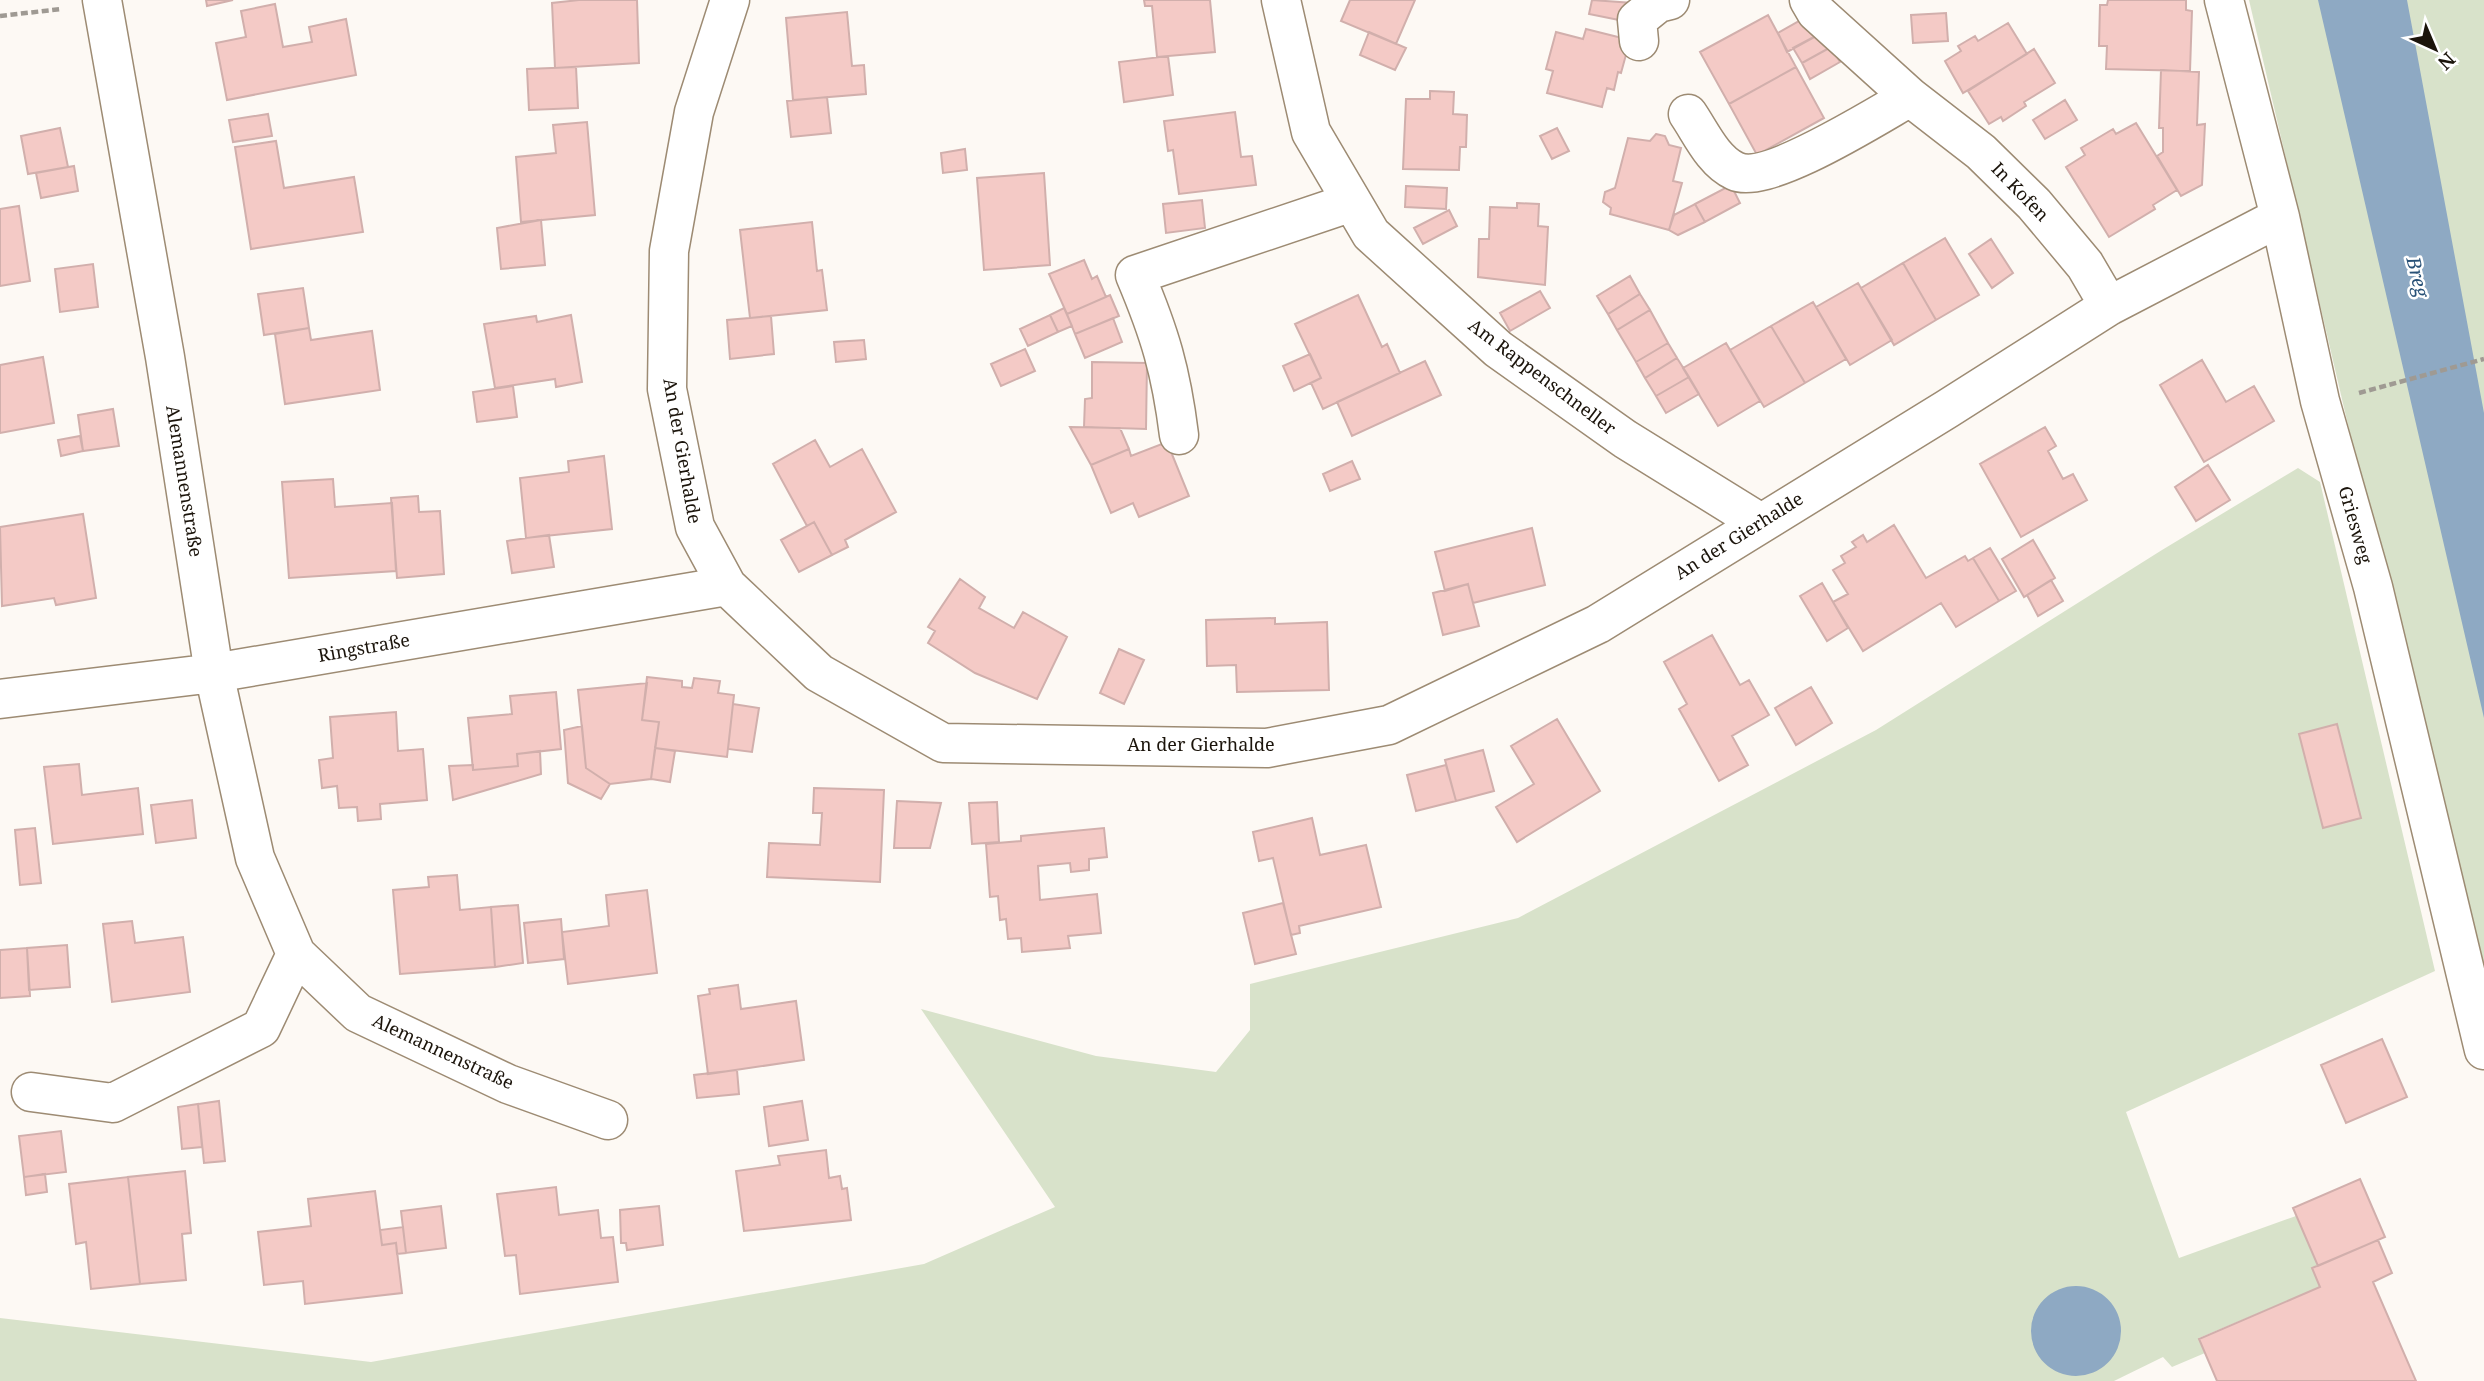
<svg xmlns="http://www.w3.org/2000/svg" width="2484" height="1381" font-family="'Noto Serif',serif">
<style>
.green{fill:#d8e2ca}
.water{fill:#8ea9c3}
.building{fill:#f4cac6;stroke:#d1afac;stroke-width:2}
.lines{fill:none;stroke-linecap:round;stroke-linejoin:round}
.minor-casing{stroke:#9d8b73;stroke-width:41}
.path{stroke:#9f9a93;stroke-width:4.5;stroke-dasharray:7 3.5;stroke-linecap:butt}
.minor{stroke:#fff;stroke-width:38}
.labels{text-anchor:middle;stroke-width:5;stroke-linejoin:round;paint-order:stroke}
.street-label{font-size:18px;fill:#1b140b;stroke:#fff}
.water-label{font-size:19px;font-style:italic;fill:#285177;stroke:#fff}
</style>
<rect width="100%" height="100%" fill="#fdf9f4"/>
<path class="green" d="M2249 0H2484V973L2352 442Z
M2298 468 2320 482 2435 971 2126 1112 2179 1258 2296 1216 2318 1266 2320 1287 2199 1338 2205 1353 2172 1367 2163 1357 2114 1381H0V1318L371 1362 924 1264 1055 1207 921 1009 1096 1056 1216 1072 1250 1030V984L1518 918 1876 730 2162 550Z"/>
<path class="water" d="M2318 0H2407L2484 413V718Z
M2031 1331a45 45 0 1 1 90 0a45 45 0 1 1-90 0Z"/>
<path class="building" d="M206 0H233L207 6Z
M579 0H637L639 63 555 68 552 3Z
M1144 0H1210L1215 52 1157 57 1152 6H1145Z
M1350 0H1415L1396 44 1341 21Z
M1592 0 1633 3 1629 22 1589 14Z
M2108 0H2186V10L2192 11 2190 71 2106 69 2107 46H2099L2100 5H2107Z
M275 4 283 47 312 42 309 27 346 19 356 75 227 100 216 43 246 37 241 11Z
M847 12 852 66 864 65 866 94 793 100 786 18Z
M1946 13 1948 41 1913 43 1911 15Z
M1768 15 1796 67 1729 104 1700 52Z
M1808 16 1818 35 1787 52 1778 33Z
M2008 23 2027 54 1963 93 1945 61 1961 51 1958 46 1975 36 1978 41Z
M1586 29 1630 40 1621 73 1618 72 1614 90 1607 88 1602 107 1547 93 1553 71 1546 69 1556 32 1583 39Z
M1369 32 1406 48 1395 70 1360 55Z
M1823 32 1831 47 1802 63 1793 48Z
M1831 47 1840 62 1810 79 1802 63Z
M2034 49 2055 83 2024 102 2026 106 2003 121 2001 117 1989 124 1968 91Z
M1168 56 1173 95 1124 102 1119 62Z
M576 67 578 108 529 110 527 69Z
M1796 67 1824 118 1757 155 1729 104Z
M2161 70 2199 72 2197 125 2205 124 2202 185 2181 196 2157 156 2163 152V128H2159Z
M1430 91 1454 92 1453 114 1467 115 1466 147H1460L1459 170 1403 169 1406 99H1430Z
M827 97 831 133 791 137 787 101Z
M2065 100 2077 120 2045 139 2033 120Z
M1235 112 1241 157 1252 156 1256 185 1179 194 1173 150 1168 151 1164 121Z
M268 114 272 136 233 142 229 120Z
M587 122 595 215 521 222 516 157 556 153 553 125Z
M2136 123 2177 190 2153 205 2155 209 2109 237 2066 167 2085 155 2081 148 2113 129 2116 134Z
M60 128 68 167 28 174 21 136Z
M1557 128 1569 151 1552 159 1540 136Z
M1656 134 1665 136 1669 145 1681 148 1673 181 1682 183 1669 230 1610 214 1611 208 1603 202 1605 192 1615 188 1628 138 1650 141Z
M276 141 284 188 354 177 363 232 251 249 235 147Z
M965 149 967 170 943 173 941 153Z
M74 166 78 191 41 198 36 173Z
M1044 173 1050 265 984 270 977 178Z
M1731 185 1740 203 1705 222 1695 204Z
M1406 186 1447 188 1446 209 1405 207Z
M1202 200 1205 228 1166 233 1163 204Z
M1517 203 1539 204 1538 226 1548 227 1545 285 1478 277 1479 239H1489L1490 207 1517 208Z
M1695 204 1705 222 1678 235 1669 230 1674 215Z
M19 206 30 281 0 286V209Z
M1449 210 1457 226 1423 244 1414 228Z
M541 220 545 265 501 269 497 228Z
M812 222 817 271 822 270 827 310 750 318 740 230Z
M1945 238 1979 295 1936 320 1903 263Z
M1991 239 2013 273 1992 288 1969 254Z
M1084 260 1092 279 1097 276 1106 297 1067 314 1049 274Z
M1903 263 1936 320 1894 345 1861 288Z
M93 264 98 307 60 312 55 269Z
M1630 276 1640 294 1608 314 1597 296Z
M1858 283 1892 340 1850 365 1816 307Z
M303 288 309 328 264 335 258 294Z
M1540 291 1550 308 1510 331 1500 313Z
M1640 294 1650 310 1617 330 1608 314Z
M1110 295 1119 316 1075 334 1067 314Z
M1358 295 1382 347 1387 344 1400 373 1323 409 1311 383 1321 378 1295 324Z
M1813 302 1846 359 1805 383 1771 326Z
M1064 308 1072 326 1058 332 1050 315Z
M1650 310 1668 343 1636 362 1617 330Z
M571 315 582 382 556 387 555 379 495 388 484 324 536 316 537 322Z
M1050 315 1058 332 1028 346 1020 329Z
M771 316 774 354 730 359 727 320Z
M1113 318 1122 342 1085 358 1075 334Z
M1771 326 1805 383 1764 407 1730 350Z
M309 328 311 340 372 331 380 390 285 404 275 334Z
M864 340 866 359 836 362 834 342Z
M1668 343 1677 358 1645 378 1636 362Z
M1726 343 1760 401 1718 426 1683 368Z
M1025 349 1035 371 1001 386 991 364Z
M1310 354 1321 378 1294 391 1283 366Z
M43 357 54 423 0 433V365Z
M1677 358 1689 377 1656 396 1645 378Z
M2202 360 2226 402 2254 386 2274 421 2204 462 2160 385Z
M1425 361 1441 395 1352 436 1337 402Z
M1092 362 1147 363 1146 429 1084 427 1085 399 1092 398Z
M1689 377 1699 394 1666 413 1656 396Z
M513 386 517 417 477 422 473 392Z
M113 409 119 446 83 451 78 415Z
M1070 427 1120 428 1129 449 1091 465Z
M2045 427 2056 446 2048 451 2063 479 2073 474 2087 500 2021 537 1980 464Z
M80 436 83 451 61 456 58 440Z
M815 440 830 467 862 449 896 512 845 540 848 547 832 555 814 522 807 526 773 464Z
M1167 442 1189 496 1139 517 1133 503 1111 513 1091 465 1129 449 1131 456Z
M604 456 612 529 526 538 520 478 569 472 568 461Z
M1352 461 1360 479 1330 491 1323 474Z
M2208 465 2230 500 2196 521 2175 487Z
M333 479 335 507 392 503 396 571 289 578 282 482Z
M418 496 419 512 440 511 444 574 397 578 391 498Z
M83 514 96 598 56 605 54 598 2 606 0 527Z
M814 522 832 555 799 572 781 540Z
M1894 525 1926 578 1965 556 1968 561 1973 558 1999 601 1956 627 1941 603 1863 651 1833 602 1848 594 1833 570 1845 563 1841 556 1856 547 1852 542 1863 535 1867 542Z
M1532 528 1545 585 1473 603 1468 584 1445 591 1435 552Z
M549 535 554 567 512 573 507 541Z
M2033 540 2055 578 2024 597 2002 559Z
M1990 548 2016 591 1999 601 1973 558Z
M960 579 985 597 979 608 1014 628 1023 612 1067 637 1037 699 975 673 928 643 935 631 928 627Z
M2051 580 2063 601 2038 616 2027 595Z
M1822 583 1848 628 1827 641 1800 596Z
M1468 584 1479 626 1443 635 1433 593Z
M1275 618V624L1327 622 1329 690 1237 692 1236 665 1207 666 1206 620Z
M1712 635 1740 685 1749 680 1769 715 1732 736 1748 765 1719 781 1679 709 1687 704 1664 662Z
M1119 649 1144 660 1124 704 1100 693Z
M647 677 682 681V687L692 688 694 678 720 681 718 693 734 695 727 757 655 748 659 722 642 720Z
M647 683 642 720 659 722 651 779 610 784 586 768 578 690Z
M1811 687 1832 723 1796 745 1775 708Z
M556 692 561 749 517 754 518 766 473 770 468 718 512 714 510 696Z
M733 704 759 708 752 752 728 749Z
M396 712 398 751 423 749 427 800 380 804 381 819 358 821 357 807 339 808 337 786 322 788 319 760 333 758 330 717Z
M1557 719 1600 791 1517 842 1496 807 1534 784 1511 746Z
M2337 724 2361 818 2323 828 2299 734Z
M582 726 586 768 610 784 601 799 568 783 564 730Z
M655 748 675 751 670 782 651 779Z
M1483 750 1494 791 1456 801 1445 760Z
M540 751 541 774 453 800 449 766 473 765V770L518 766 517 754Z
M79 764 82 795 138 788 143 834 53 844 44 767Z
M1446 765 1456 801 1416 811 1407 775Z
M814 788 884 790 880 882 767 877 769 843 820 845 822 813H813Z
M192 800 196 838 156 843 151 805Z
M897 801 941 803 930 848H894Z
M997 802 999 842 972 844 969 803Z
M1312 818 1320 855 1366 845 1381 907 1299 926 1300 933 1291 935 1273 858 1259 861 1253 832Z
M35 828 41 883 20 885 15 830Z
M1104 828 1107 857 1089 859V870L1071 872 1070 863 1038 866 1040 900 1097 894 1101 933 1068 936 1070 948 1022 952 1021 938 1008 939 1006 919 1000 920 998 896 990 897 986 844 1021 841V836Z
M457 875 460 910 491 907 495 967 400 974 393 890 429 887 428 877Z
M647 890 657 973 568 984 562 932 609 926 606 895Z
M1283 903 1296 954 1255 964 1243 913Z
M518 905 523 963 495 967 491 907Z
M561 919 564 959 528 963 524 923Z
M132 921 135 943 183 937 190 992 112 1002 103 924Z
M67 945 70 987 29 990 27 948Z
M27 948 30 996 0 998V950Z
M738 985 741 1009 796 1001 804 1060 708 1074 698 996 710 994 709 989Z
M2382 1039 2407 1097 2346 1123 2321 1065Z
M737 1070 739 1094 697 1098 694 1075Z
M219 1101 225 1161 204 1163 198 1104Z
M802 1101 808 1140 769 1146 764 1107Z
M198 1104 202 1147 182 1149 178 1107Z
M61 1131 66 1172 24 1177 19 1136Z
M826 1150 829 1178 840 1176 842 1189 847 1188 851 1220 744 1231 736 1171 780 1165 778 1156Z
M185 1171 191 1233 182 1234 186 1280 140 1284 128 1177Z
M45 1174 47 1192 26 1195 24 1177Z
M128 1177 140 1284 91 1289 86 1242 76 1244 69 1184Z
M2360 1179 2385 1237 2318 1266 2293 1208Z
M556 1187 559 1215 598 1210 601 1238 613 1237 618 1282 520 1294 516 1255 505 1256 497 1194Z
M375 1191 382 1245 396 1243 402 1293 305 1304 303 1281 264 1285 258 1232 311 1226 308 1199Z
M441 1206 446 1248 406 1253 401 1211Z
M659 1206 663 1245 627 1250 626 1243H621L620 1210Z
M403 1227 406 1253 397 1254 396 1243 382 1245 380 1230Z
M2378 1240 2392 1273 2373 1282 2416 1381H2217L2199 1339 2320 1287 2312 1268Z"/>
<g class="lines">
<defs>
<path id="minor" d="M102 0 165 357 214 673 255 858 296 954 358 1013 508 1084 608 1120
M730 0 694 112 669 251 667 389 695 527 727 586 819 673 943 743 1267 748 1389 725 1598 624 1947 409 2109 306 2280 217
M1281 0 1311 132 1371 234 1498 349 1625 439 1759 522
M1809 0 1816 12 1910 97 1981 152 2034 204 2085 265 2109 306
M2224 0 2280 217 2320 401 2373 587 2484 1050
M1639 41 1637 20 1658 3 1670 0
M1688 114C1701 133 1713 161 1735 171 1767 186 1878 115 1910 97
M1179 435C1171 371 1160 334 1135 275L1352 202
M0 699 214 673 727 586
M31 1092 113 1103 261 1028 296 954"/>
</defs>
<use href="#minor" class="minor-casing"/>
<path class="path" d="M0 16 61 9
M2359 393 2484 359"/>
<use href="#minor" class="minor"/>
</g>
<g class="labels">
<g class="street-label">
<text transform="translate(2020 192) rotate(46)" y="6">In Kofen</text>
<text transform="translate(1542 377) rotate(37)" y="6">Am Rappenschneller</text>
<text transform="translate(682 451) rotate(80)" y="6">An der Gierhalde</text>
<text transform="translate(184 481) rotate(81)" y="6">Alemannenstraße</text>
<text transform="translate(2355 525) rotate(74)" y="6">Griesweg</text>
<text transform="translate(1739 536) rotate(-32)" y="6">An der Gierhalde</text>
<text transform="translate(364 648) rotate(-10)" y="6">Ringstraße</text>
<text x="1201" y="751">An der Gierhalde</text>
<text transform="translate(443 1052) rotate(25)" y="6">Alemannenstraße</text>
</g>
<g class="water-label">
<text transform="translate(2418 277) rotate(76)" y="7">Breg</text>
</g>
</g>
<g transform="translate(2435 49) rotate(136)" stroke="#ffffff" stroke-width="5" paint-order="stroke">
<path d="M0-5L12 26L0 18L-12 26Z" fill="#1b140b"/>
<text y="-10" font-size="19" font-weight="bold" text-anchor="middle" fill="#1b140b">N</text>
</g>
</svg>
